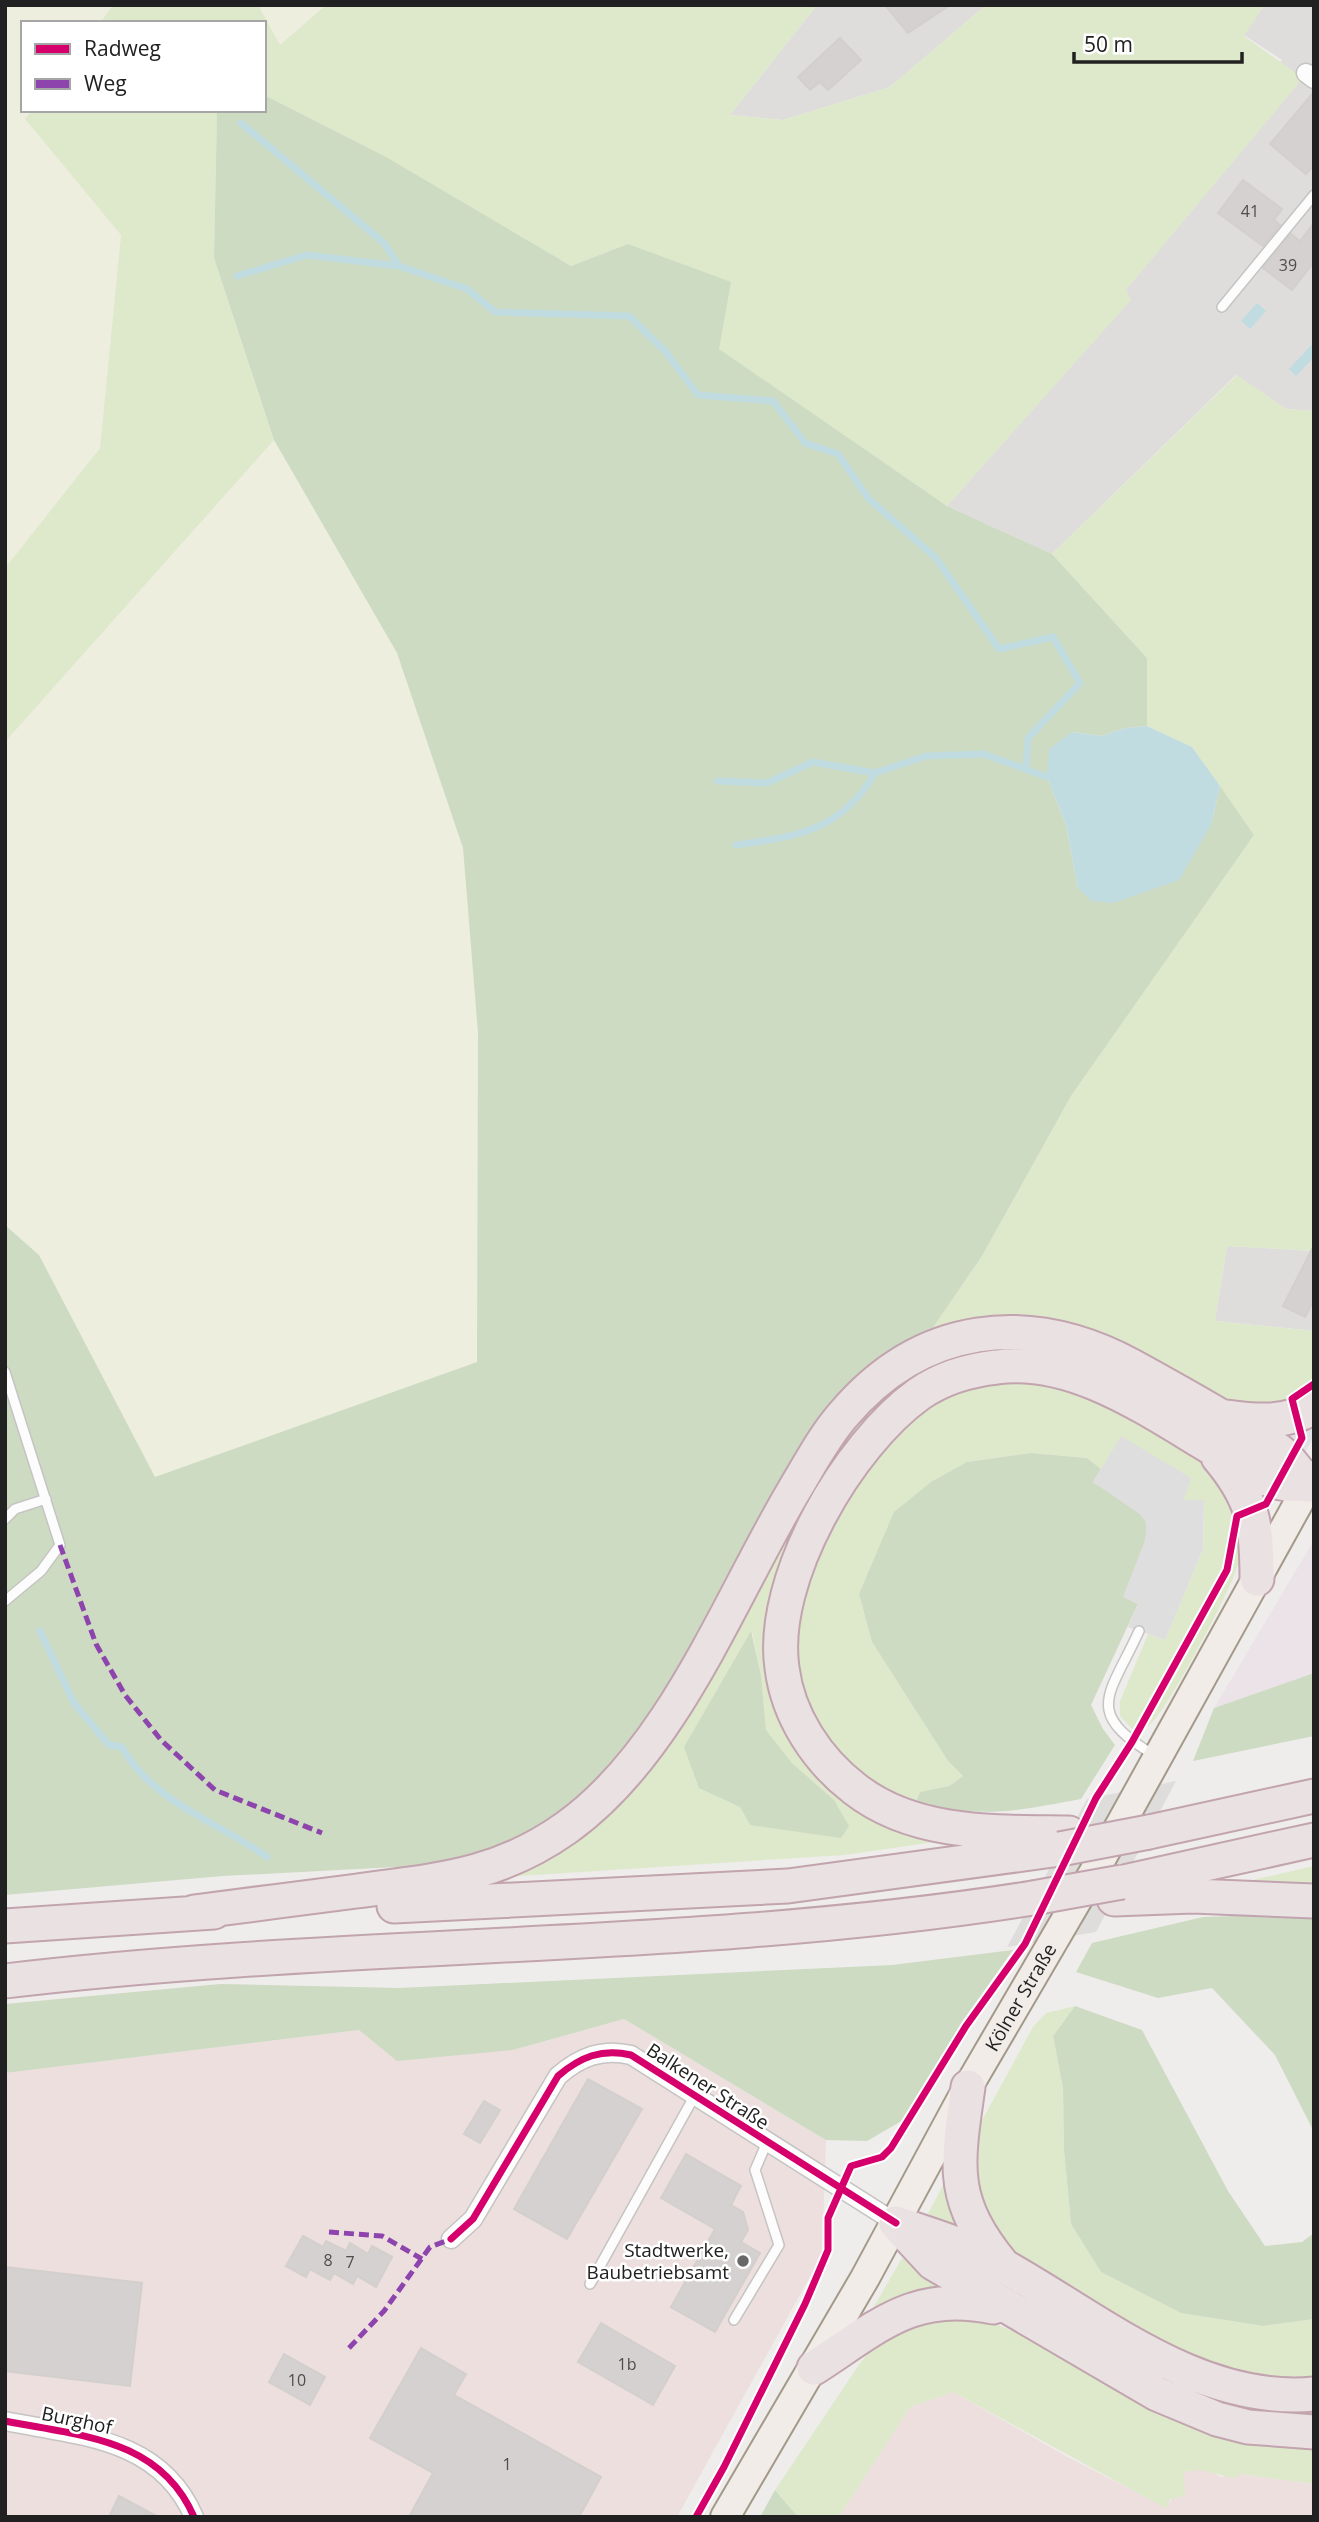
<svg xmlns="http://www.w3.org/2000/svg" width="1319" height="2522" font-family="'Open Sans',sans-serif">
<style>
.residential{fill:#dedddc}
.commercial{fill:#ecdfde}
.industrial{fill:#ece3e9}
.farmland{fill:#eeeedf}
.grass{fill:#dee9cc;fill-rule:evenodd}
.forest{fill:#cddbc2}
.parking{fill:#dfdede}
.plaza{fill:#e1e1e5}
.water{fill:#c1dce0}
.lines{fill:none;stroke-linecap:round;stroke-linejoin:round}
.stream{stroke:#c1dce0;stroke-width:7}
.building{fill:#d4d1d0;stroke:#d2cfcc;stroke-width:2}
.lane-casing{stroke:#c5c4c3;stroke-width:12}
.street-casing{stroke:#c5c4c3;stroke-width:21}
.primary-casing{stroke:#a49988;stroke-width:32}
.highway-casing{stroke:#c2a4af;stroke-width:37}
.lane{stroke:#fdfcfc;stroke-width:9}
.street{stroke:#fdfcfc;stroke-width:18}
.primary{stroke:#f1ece8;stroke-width:28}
.highway{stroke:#eae1e3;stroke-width:33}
.highway-bridge-casing{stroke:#c2a4af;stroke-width:37;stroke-linecap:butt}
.highway-bridge{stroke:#eae1e3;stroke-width:33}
.quiet{stroke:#8e44ad;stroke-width:5;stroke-dasharray:10 5;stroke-linecap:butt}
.cycleway-casing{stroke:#fff;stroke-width:11}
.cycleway{stroke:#d6006c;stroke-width:7}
.poi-dot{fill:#696868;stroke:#fff;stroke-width:2.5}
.labels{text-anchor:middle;stroke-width:5;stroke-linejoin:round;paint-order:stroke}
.number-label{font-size:16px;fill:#4e4d4d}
.street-label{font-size:19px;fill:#212121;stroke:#fff}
.poi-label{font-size:19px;fill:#212121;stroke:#fff;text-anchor:end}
</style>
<rect width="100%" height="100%" fill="#efedeb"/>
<path class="residential" d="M817 5H986L890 87 783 120 730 115Z
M1264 5H1314V411L1286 409 1236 375 1052 554 947 506 1130 300 1126 290 1282 60 1244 35Z
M1227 1246 1314 1251V1331L1215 1321Z
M1176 1781 1096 1932 1007 1947 1087 1799Z"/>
<path class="commercial" d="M624 2019 826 2140 822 2255 677 2517H5V2073L359 2030 513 2050Z
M953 2392 1066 2456 1167 2508 1184 2472 1202 2468 1221 2477 1239 2474 1314 2484V2517H839L910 2407Z"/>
<path class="industrial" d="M1314 1540V1673L1214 1708Z"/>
<path class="farmland" d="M5 5H113L100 23H23V110H32L26 119 121 235 100 448 5 568Z
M258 5H326L279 45Z
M274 440 397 653 463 848 478 1033 477 1362 155 1478 39 1255 5 1225V742Z"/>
<path class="grass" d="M113 5H258L280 45 326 5H817L730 115 783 120 890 87 986 5H1264L1244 36 1303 78 1126 290 1131 300 947 506 718 349 628 244 571 266 264 95V23H100Z
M32 110H217L214 258 274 440 5 742V568L100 448 121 235 25 119Z
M1237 375 1286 409 1314 411V1251L1227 1246 1215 1321 1314 1331V1379L1300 1391 1286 1396 1285 1407 1242 1405 1220 1399 995 1319 958 1323 930 1332 982 1256 1071 1096 1254 835 1192 747 1147 726V658L1052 554Z
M1006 1345 1150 1399 943 1369 793 1553 795 1735 955 1839 845 1855 503 1877 569 1841 859 1413 929 1362ZM752 1632 761 1675 766 1730 792 1763 834 1800 750 1825 740 1807Z
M1014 1379 1081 1392 1134 1416 1216 1470 1237 1506 1231 1516 1224 1565 1136 1727 1132 1729 1120 1716V1701L1148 1634 1165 1640 1203 1549 1204 1500H1184V1495L1121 1437 1101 1469 1087 1458 1031 1453 967 1462 877 1554 859 1594 872 1642 948 1761 963 1776 949 1786 920 1792 916 1802C895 1793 872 1785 855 1770 765 1689 792 1586 849 1496 871 1463 902 1418 937 1398 959 1385 990 1384 1014 1379Z
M1239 1529C1242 1545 1241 1556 1236 1571 1228 1594 1163 1720 1147 1727L1231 1568Z
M1314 1866V1891L1235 1884Z
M1075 2006 1053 2036 1063 2088 1064 2150 1071 2224 1101 2272 1181 2313 1263 2326 1314 2319V2379L1278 2380 1248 2376 1179 2354 999 2244 969 2165 974 2135 1033 2027 1046 2013Z
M946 2179 965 2234 928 2214Z
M902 2258 951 2287 869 2315Z
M910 2319H983L1015 2332 1177 2421 1243 2442 1314 2448V2484L1239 2474 1237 2478C1215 2476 1207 2467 1184 2472L1185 2496 1170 2499 1167 2509 953 2392 910 2407 839 2517H798L775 2490 860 2363 885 2333Z"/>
<path class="forest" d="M264 95 386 157 571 266 628 244 731 282 719 349 947 506 1052 554 1147 658V726L1125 728 1102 736 1072 732 1047 777 1066 825 1078 888 1211 825 1220 786 1254 835 1071 1096 982 1256 930 1332 868 1367 820 1417 763 1514 662 1696 631 1743 605 1774 569 1808 528 1834 453 1864 223 1876 5 1895V1225L39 1255 155 1477 477 1362 478 1033 463 848 397 653 274 440 214 258 217 110H264Z
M1031 1453 1087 1458 1101 1469 1093 1482C1105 1490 1142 1510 1146 1522 1151 1538 1130 1581 1124 1597L1138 1604 1091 1705 1103 1729 1115 1745 1081 1799C1016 1811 982 1819 916 1802L920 1792 949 1786 963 1776 948 1761 872 1642 859 1594 894 1512 931 1482 967 1462Z
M751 1631 761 1675 766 1730 792 1763 834 1800 849 1826 841 1838 750 1825 740 1807 699 1788 684 1747Z
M1314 1673V1736L1193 1761 1214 1708Z
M1299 1914 1314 1917V2132L1275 2055 1212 1988 1158 1998 1076 1972 1092 1943 1203 1917Z
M1013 1950 962 2022 905 2119 867 2141 826 2140 624 2019 513 2050 397 2061 359 2030 5 2073V2004L220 1984 399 1988 892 1965Z
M1075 2006 1142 2030 1228 2191 1265 2246 1302 2242 1314 2233V2319L1263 2326 1181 2313 1101 2272 1071 2224 1064 2150 1063 2088 1053 2036Z
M775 2490 798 2517H760Z"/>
<path class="parking" d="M1121 1436 1191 1478 1184 1500H1204L1203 1549 1165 1640 1128 1627 1138 1604 1123 1597 1145 1540 1147 1524 1141 1515 1093 1482Z"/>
<path class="plaza" d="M1314 1418V1437L1305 1452 1266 1432Z"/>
<path class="water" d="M1257 303 1266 311 1250 329 1241 321Z
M1314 342V357L1296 376 1289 369Z
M1147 726 1192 747 1220 786 1211 825 1179 880 1113 903 1092 901 1078 888 1066 825 1047 777 1049 749 1072 732 1102 736 1125 728Z"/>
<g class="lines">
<path class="stream" d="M241 123 384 243 399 266
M237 276 307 255 399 266 467 289 495 312 629 316 665 351 698 395 773 401 805 443 838 454 868 498 936 558 999 649 1053 637 1080 683 1028 738 1026 769
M717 781 767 783 813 762 875 773 926 756 984 754 1047 777
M736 845C798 836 841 831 875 773
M40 1631 74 1703 109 1745 122 1747C152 1802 218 1822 267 1857"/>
</g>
<path class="building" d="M885 5H950L908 33Z
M840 38 861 60 828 90 820 82 810 90 798 77Z
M1314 92V165L1306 174 1270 144Z
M1243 180 1282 209 1274 220 1280 225 1263 246 1218 213Z
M1314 223V262L1292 290 1263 268 1291 234 1300 241Z
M1314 1245V1300L1305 1317 1283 1306Z
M588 2079 642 2109 567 2239 514 2209Z
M484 2101 500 2110 480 2143 464 2134Z
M686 2154 741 2186 731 2205 743 2212 748 2230 741 2242 760 2253 715 2332 671 2307 715 2229 661 2198Z
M303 2236 323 2247 326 2241 346 2251 350 2243 368 2254 372 2246 392 2257 376 2287 357 2276 353 2284 334 2273 330 2280 310 2269 306 2277 286 2266Z
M5 2267 142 2283 130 2386 5 2371Z
M601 2323 675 2366 653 2405 578 2362Z
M421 2348 466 2374 454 2395 601 2477 579 2517H409L433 2473 370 2438Z
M284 2354 325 2377 310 2405 269 2382Z
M119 2496 158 2517H109Z"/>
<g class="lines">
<defs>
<path id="lane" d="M1222 307 1314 195
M5 1372 60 1545 41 1571 5 1601
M5 1519 15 1509 46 1499
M1139 1631C1110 1695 1082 1712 1154 1755
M590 2284 695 2095
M734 2320 779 2245 755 2170 767 2142"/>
<path id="street" d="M1306 73 1314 79
M451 2239 473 2219 558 2076C580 2057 602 2048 631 2055L896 2223
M5 2421C80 2436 160 2438 194 2517"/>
<g id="primary">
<path id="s1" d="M725 2517 865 2278 968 2087 1099 1863 1314 1475"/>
</g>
<path id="highway" d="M1227 1417C1256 1421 1287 1424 1314 1407
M1218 1457C1254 1500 1257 1525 1257 1579
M1149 1832 1314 1796
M1069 1833C997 1832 915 1836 855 1789 817 1760 788 1716 782 1668 769 1579 848 1445 919 1394 942 1378 969 1370 997 1367 1081 1356 1161 1420 1231 1459 1243 1466 1256 1475 1270 1480 1281 1485 1296 1484 1309 1485
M1128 1881 1314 1840
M1114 1899 1193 1896 1314 1901
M394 1906 788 1886 1060 1849
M194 1912C248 1905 303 1898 357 1891 437 1880 497 1877 566 1828 673 1752 730 1597 796 1487 811 1462 824 1437 843 1415 921 1323 1028 1310 1132 1366 1172 1388 1212 1410 1250 1434 1262 1441 1277 1447 1286 1457 1294 1465 1301 1476 1309 1485
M5 1926 214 1912
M5 1981C347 1940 693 1952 1033 1898
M968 2087C957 2165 949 2199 1002 2264
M896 2223 933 2263 1157 2394 1217 2419 1248 2427 1314 2432
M898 2224C935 2236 973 2248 1007 2268 1101 2321 1200 2405 1314 2394
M814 2368C878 2327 913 2290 993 2307"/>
</defs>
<use href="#lane" class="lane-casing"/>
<use href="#street" class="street-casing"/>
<use href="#primary" class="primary-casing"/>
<use href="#highway" class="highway-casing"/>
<use href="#lane" class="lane"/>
<use href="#street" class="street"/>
<use href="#primary" class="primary"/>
<use href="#highway" class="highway"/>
<defs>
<path id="highway-bridge" d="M1060 1849 1149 1832
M1033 1898 1122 1882"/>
</defs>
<use href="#highway-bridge" class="highway-bridge-casing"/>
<use href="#highway-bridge" class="highway-bridge"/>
<path class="quiet" d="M60 1545 96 1644 125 1695 161 1740 215 1790 322 1833
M329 2232 382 2236 422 2259
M349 2348 384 2311 430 2247 451 2239"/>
<defs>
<path id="cycleway" d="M451 2239 473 2219 558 2076C580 2057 602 2048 631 2055L896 2223
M5 2421C80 2436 160 2438 194 2517
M696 2517 724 2467 805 2304 828 2250V2218L851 2166 882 2157 891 2148 966 2026 1025 1944 1096 1798 1132 1742 1227 1570 1237 1516 1266 1504 1302 1438 1292 1399 1314 1384"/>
</defs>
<use href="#cycleway" class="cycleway-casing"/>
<use href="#cycleway" class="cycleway"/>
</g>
<circle class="poi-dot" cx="743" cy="2261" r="7"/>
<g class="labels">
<g class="number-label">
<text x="1250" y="217">41</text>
<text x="1288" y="271">39</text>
<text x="328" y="2266">8</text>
<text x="350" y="2268">7</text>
<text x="627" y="2370">1b</text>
<text x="297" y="2386">10</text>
<text x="507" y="2470">1</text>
</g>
<g class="street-label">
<text dy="7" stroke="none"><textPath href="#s1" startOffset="598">Kölner Straße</textPath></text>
<text transform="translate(708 2086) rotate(33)" y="7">Balkener Straße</text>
<text transform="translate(77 2420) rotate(12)" y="7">Burghof</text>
</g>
<g class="poi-label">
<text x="729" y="2257">Stadtwerke,<tspan x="729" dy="22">Baubetriebsamt</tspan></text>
</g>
</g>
<rect width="1319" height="2522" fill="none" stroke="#212121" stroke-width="14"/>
<rect x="21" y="21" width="245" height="91" fill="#ffffff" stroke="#a6a6a6" stroke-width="2"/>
<rect x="35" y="44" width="35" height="10" fill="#d6006c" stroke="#a6a6a6" stroke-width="2"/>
<text x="84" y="56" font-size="21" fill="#212121">Radweg</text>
<rect x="35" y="79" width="35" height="10" fill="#8e44ad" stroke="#a6a6a6" stroke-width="2"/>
<text x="84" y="91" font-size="21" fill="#212121">Weg</text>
<path d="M1074 52v10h168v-10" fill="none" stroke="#212121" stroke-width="3.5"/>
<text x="1084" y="52" font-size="21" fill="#212121" stroke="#ffffff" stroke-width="5" paint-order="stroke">50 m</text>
</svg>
